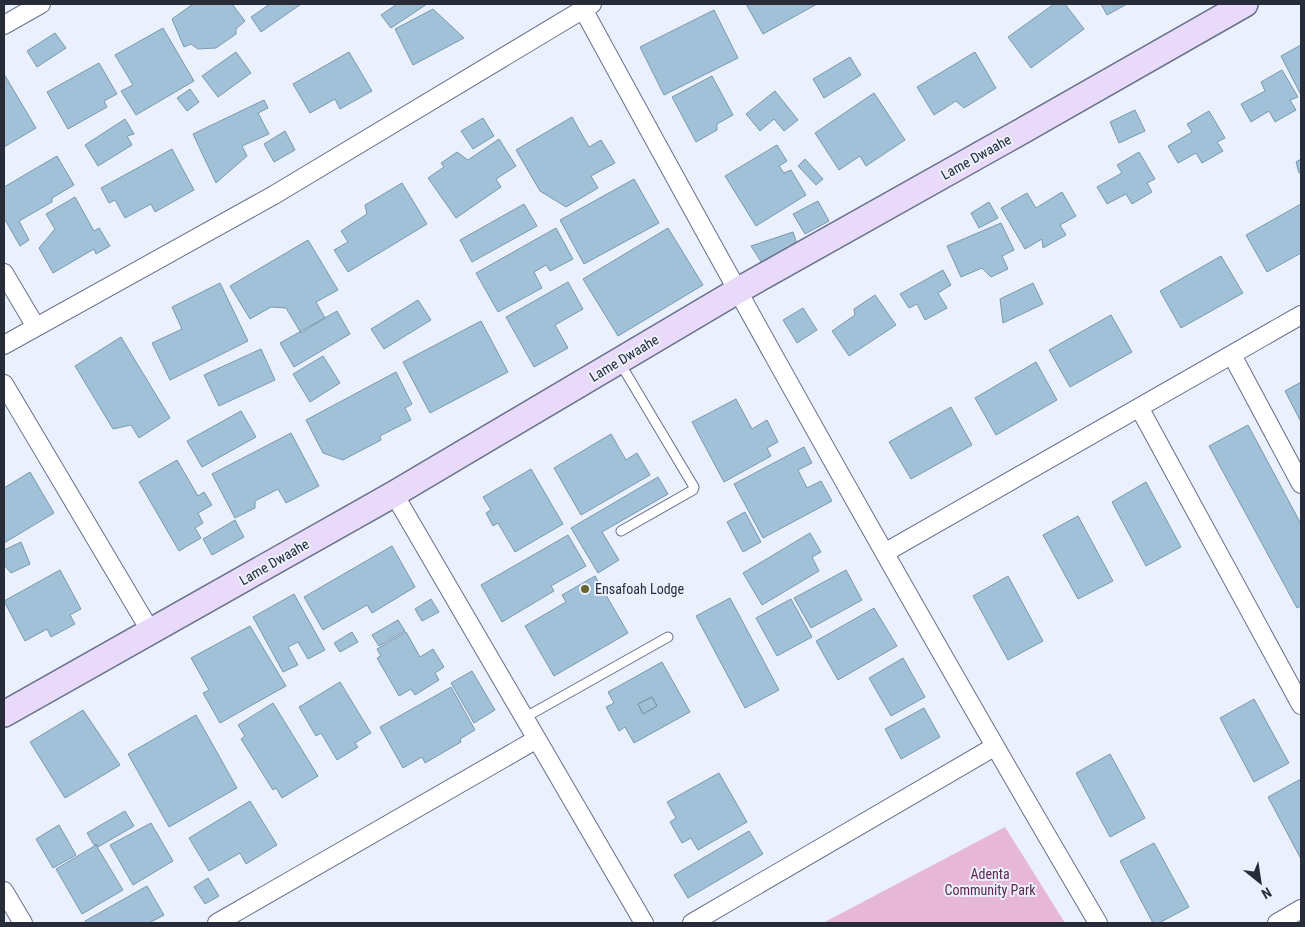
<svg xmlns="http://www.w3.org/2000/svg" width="1305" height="927" font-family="'Roboto Condensed',sans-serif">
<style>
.green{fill:#e6b7d7}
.building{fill:#a0c1d8;stroke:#7999af;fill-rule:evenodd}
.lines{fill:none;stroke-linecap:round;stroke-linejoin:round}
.lane-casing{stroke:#66708d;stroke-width:11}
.street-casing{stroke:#66708d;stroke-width:20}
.secondary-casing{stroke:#66708d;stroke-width:28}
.lane{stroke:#fff;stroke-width:9}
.street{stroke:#fff;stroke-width:18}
.secondary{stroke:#e9dafa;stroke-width:25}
.poi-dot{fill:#686531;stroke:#ebf0fd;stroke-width:2}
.labels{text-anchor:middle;stroke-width:4;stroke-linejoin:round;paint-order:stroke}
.street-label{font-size:14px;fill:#282c39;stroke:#ebf0fd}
.poi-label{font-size:14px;fill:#282c39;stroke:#ebf0fd;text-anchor:start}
.park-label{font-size:14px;fill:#612553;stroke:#ebf0fd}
</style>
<rect width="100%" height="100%" fill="#ebf0fd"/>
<path class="green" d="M1005 827 1065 923H823Z"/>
<path class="building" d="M193 4H232L245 21 236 29V34L216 48 198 49 191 44 184 47 172 19Z
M270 4H301L261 32 251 17Z
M397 4H427L391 28 381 15Z
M746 4H817L763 34Z
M1054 4H1065L1084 29 1031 68 1008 37Z
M1101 4H1127L1107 15Z
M433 9 464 38 413 65 395 29Z
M714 10 738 58 664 95 640 47Z
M163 28 194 81 136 115 121 91 133 85 115 55Z
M55 33 66 48 37 67 27 51Z
M1301 45V95L1281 56Z
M236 52 251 73 218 97 202 76Z
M349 52 372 91 340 109 335 99 310 113 293 84Z
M975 52 996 88 964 108 956 101 934 115 917 87Z
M850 57 861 75 824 98 813 79Z
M99 63 117 94 104 101 107 107 68 129 47 92Z
M1282 70 1298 97 1290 100 1296 110 1275 122 1269 111 1251 122 1241 104 1265 91 1261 82Z
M4 74 36 128 4 147Z
M712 76 733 115 717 124V130L696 142 672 97Z
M190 89 199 102 187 111 177 98Z
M775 91 798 120 784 131 774 119 760 131 746 114Z
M874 93 905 140 866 166 860 156 839 170 815 133Z
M264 100 268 108 258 113 269 134 242 146 247 156 216 183 193 134Z
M1135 110 1145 131 1119 143 1110 122Z
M1209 111 1225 138 1217 142 1223 151 1202 163 1196 153 1178 163 1168 146 1192 132 1187 124Z
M572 117 589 147 601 140 615 163 591 176 598 188 566 207 540 191 516 150Z
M483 118 494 136 473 149 461 131Z
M125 119 134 134 127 136 132 145 98 166 85 145Z
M285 131 295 150 274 162 264 144Z
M499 139 516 166 496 179 501 187 456 218 428 178 444 167 441 163 457 152 468 160Z
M777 145 787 161 779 166 784 173 791 170 806 195 756 226 725 176Z
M172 149 194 190 155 212 151 204 125 218 115 200 109 203 101 188Z
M1139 152 1155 179 1147 183 1152 192 1132 204 1126 194 1107 204 1097 187 1122 173 1117 165Z
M57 156 74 185 52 198V202L19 221 29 240 20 246 4 218V187Z
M805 159 823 179 816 185 798 166Z
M1301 159V172L1299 173 1296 162Z
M634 179 659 223 584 264 560 220Z
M402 183 427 224 348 272 334 250 348 242 341 231 367 214 365 205Z
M1062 192 1076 216 1060 225 1066 235 1043 248 1042 239 1025 249 1001 208 1027 193 1036 208Z
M75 197 94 231 99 228 110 246 96 254 94 249 53 273 39 248 55 229 46 214Z
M818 201 829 221 805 234 793 214Z
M989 202 998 218 979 228 971 213Z
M524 204 537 226 472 262 460 240Z
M1301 204V253L1267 272 1246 235Z
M1001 223 1014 250 1002 256 1008 269 991 277 982 268 961 277 947 246Z
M556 228 573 259 550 271 546 265 534 272 542 288 498 312 476 273Z
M668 228 703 285 618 336 583 279Z
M793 232 798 247 765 268 751 246Z
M308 240 338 290 316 302 325 318 301 333 286 308 271 307 250 319 230 286Z
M1221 256 1243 293 1181 328 1160 291Z
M943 270 951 285 938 293 947 308 925 320 917 304 909 308 900 294Z
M568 282 583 309 555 325 568 348 534 367 506 317Z
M220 283 248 341 170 380 152 343 182 329 172 307Z
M1033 283 1043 304 1003 323 1000 299Z
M875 295 896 325 849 356 832 331 855 315 854 309Z
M418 300 431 320 384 349 371 329Z
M803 308 817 330 797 343 783 320Z
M337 311 350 334 294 367 280 343Z
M1111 315 1132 352 1070 387 1049 350Z
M481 321 508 372 430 413 403 362Z
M121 337 170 418 139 438 131 425 113 429 75 366Z
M261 349 275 380 219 406 204 375Z
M323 356 340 383 310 402 293 374Z
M1036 362 1057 400 996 435 975 398Z
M396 372 412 404 405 408 411 420 380 436 381 440 343 460 323 453 306 420Z
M1301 382V422L1285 391Z
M736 399 752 429 767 420 778 442 767 448 771 456 724 482 692 422Z
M951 407 972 445 911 479 889 442Z
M241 411 256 437 202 467 187 441Z
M1248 425 1301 524V606L1297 608 1209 446Z
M291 433 319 486 286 503 278 489 255 501V508L235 518 212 474Z
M611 434 626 460 637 453 650 475 581 515 554 468Z
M804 447 812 463 798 470 807 488 821 481 832 501 763 538 734 484Z
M177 460 198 496 204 492 212 505 198 513 203 523 195 528 201 538 179 551 139 482Z
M531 469 563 524 515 552 498 523 493 526 486 513 491 510 483 497Z
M30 472 54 513 4 543V488Z
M658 477 668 494 602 532 619 560 598 573 571 528Z
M1146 482 1181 547 1146 566 1112 502Z
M745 512 761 542 743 552 727 522Z
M1078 516 1113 581 1078 599 1043 535Z
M235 520 244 537 212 555 203 539Z
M810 533 821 552 812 557 819 571 762 605 743 573Z
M568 535 586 566 551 586 554 591 502 622 481 585Z
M21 542 30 564 11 573 4 565V550Z
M392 546 415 587 372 613 367 605 323 630 304 597Z
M60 570 81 609 70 615 75 624 51 637 47 629 25 641 4 601Z
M846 570 862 600 811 628 794 598Z
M595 576 628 633 554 676 525 626 566 602 562 595Z
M1008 576 1043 641 1008 660 973 596Z
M294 594 325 650 308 659 298 642 288 647 298 665 283 672 253 617Z
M730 598 779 690 745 708 696 616Z
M431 599 439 612 422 621 415 609Z
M791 599 812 637 777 656 756 618Z
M874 608 897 646 838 680 816 641Z
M398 620 405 631 379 646 372 635Z
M250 626 286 686 220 723 203 693 209 690 191 658Z
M352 632 358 642 340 652 334 643Z
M406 632 420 657 433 649 444 667 435 673 439 680 415 695 411 689 399 696 377 658 381 656 377 649Z
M903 658 925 697 891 716 869 678Z
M662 662 690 712 634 743 625 727 619 731 606 707 614 703 608 692ZM652 697 657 706 643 714 638 704Z
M472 671 495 710 474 723 451 683Z
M340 682 371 733 355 743 358 747 337 760 321 733 316 736 299 707Z
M451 687 475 730 460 739 461 742 425 763 422 757 403 768 380 727Z
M652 697 657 706 643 714 638 704Z
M1254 699 1289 763 1254 782 1220 718Z
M273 703 318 776 282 798 276 788 273 790 241 739 245 736 238 725Z
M924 708 940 737 901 759 885 729Z
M83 710 120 765 65 798 30 742Z
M196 715 237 788 169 827 128 754Z
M1110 754 1145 818 1110 837 1076 773Z
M719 773 747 822 698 850 691 838 682 843 670 822 676 818 667 802Z
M1301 779V859L1268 797Z
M250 801 277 845 246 864 240 853 209 871 189 838Z
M125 811 134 826 98 847 97 844 94 845 87 833Z
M151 823 173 861 133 885 110 845Z
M59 825 76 855 53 868 36 839Z
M749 831 763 854 688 898 674 875Z
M1154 843 1189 907 1159 923H1153L1120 861Z
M96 845 123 890 82 914 56 869Z
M208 878 219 896 205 904 194 887Z
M147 886 164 915 149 923H86L85 921Z"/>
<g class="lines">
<defs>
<path id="lane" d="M620 363 694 487 693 490 621 531
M524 718 668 637"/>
<path id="street" d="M583 9C750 316 921 622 1098 923
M4 25 41 4
M4 273 36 327
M4 345 274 195 592 4
M1232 355 1301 484
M4 384 151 632
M1140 409 1301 705
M394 494 644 923
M886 552 1301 315
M4 891 23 923
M217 923 537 739
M692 923 994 747
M1277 923 1301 909"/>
<path id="secondary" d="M4 714 394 494 737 291 1015 135 1245 4"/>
</defs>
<use href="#lane" class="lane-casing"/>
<use href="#street" class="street-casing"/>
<use href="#secondary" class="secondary-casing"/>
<use href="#lane" class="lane"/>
<use href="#street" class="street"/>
<use href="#secondary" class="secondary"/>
</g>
<circle class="poi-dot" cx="585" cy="589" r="5"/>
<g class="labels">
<g class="street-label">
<text transform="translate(976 157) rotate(-29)" y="5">Lame Dwaahe</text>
<text transform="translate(624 358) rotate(-31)" y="5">Lame Dwaahe</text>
<text transform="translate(274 562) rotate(-30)" y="5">Lame Dwaahe</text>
</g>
<g class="poi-label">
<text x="595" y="594">Ensafoah Lodge</text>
</g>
<g class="park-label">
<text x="990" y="879">Adenta<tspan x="990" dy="16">Community Park</tspan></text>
</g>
</g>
<rect width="1305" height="927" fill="none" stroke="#282c39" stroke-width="10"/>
<g transform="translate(1260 882) rotate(150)" stroke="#ebf0fd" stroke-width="4" paint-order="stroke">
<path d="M0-4L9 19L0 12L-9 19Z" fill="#282c39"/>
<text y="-8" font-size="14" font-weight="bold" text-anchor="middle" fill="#282c39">N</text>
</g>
</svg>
